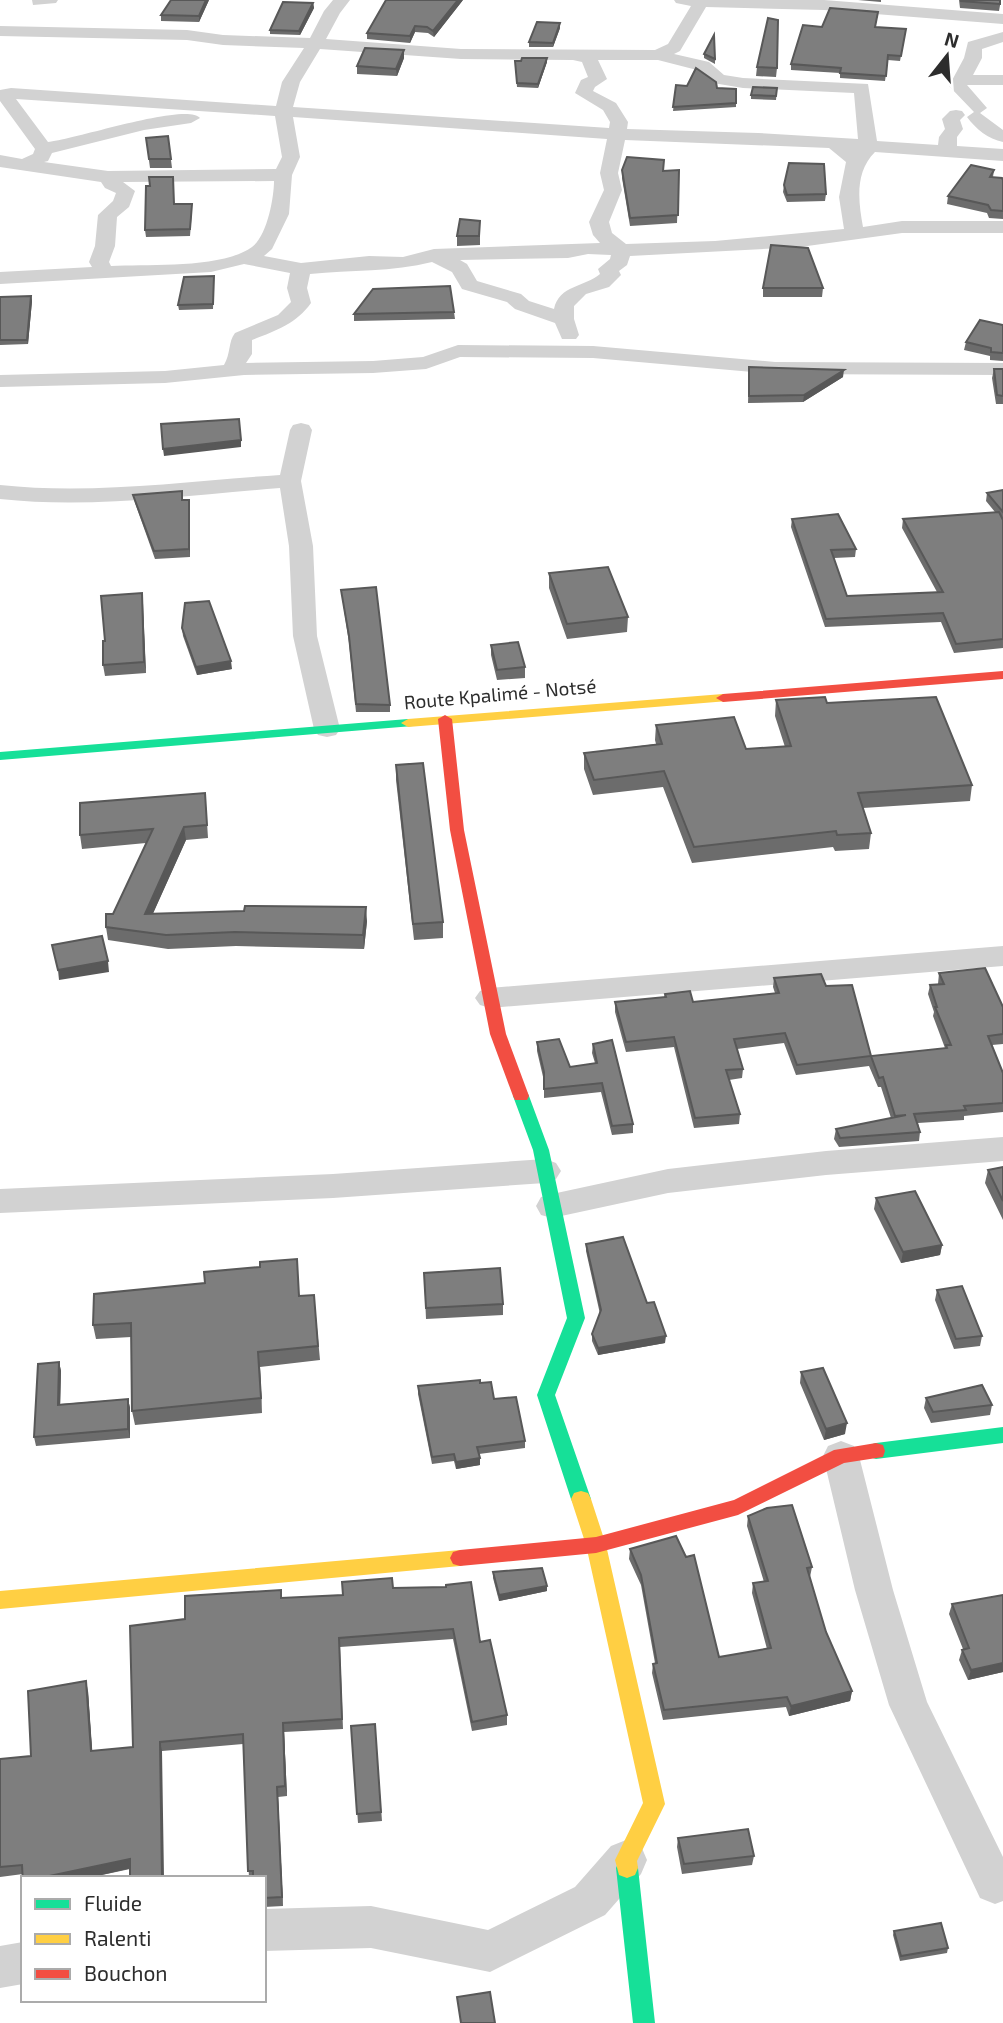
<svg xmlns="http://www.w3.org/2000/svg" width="1003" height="2023" font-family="'Exo 2',sans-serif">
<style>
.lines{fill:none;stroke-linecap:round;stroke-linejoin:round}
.street{fill:#d2d2d2;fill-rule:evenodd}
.fast{fill:#16e098;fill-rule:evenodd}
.slow{fill:#ffcf43;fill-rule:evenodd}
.jam{fill:#f24e42;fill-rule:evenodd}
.wall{fill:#6c6c6c}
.shaded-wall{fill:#585858}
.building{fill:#7e7e7e;stroke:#585858;stroke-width:2}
.labels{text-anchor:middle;stroke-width:7;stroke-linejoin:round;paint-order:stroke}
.street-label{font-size:19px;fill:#2d2d2d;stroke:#fff}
</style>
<rect width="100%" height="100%" fill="#fff"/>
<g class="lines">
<path class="street" d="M32 0H58L56 3 33 5Z
M333 0H350L340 13 326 39 461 49 655 50 668 44 691 6 676 3 674 0H824L1003 14V24L824 10 706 7 680 51 674 54 709 62 724 75 743 78 868 84 877 141 938 145 939 137 945 129 942 119 950 111 956 110 962 111 965 115 960 120 963 129 957 137V146L1003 149V161L875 152C855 172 858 200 863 227L902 221H1003V233H902L800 247 630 256 627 265 619 271 621 275 609 287 586 294 574 306V319L579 335 576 339H562L555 323 515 309 507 302 462 289 452 272 432 262C393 272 350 270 310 274L307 288 311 303C296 324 275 331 252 340V354L246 363 373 361 423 357 458 345 593 346 775 362 1003 363V375L775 374 593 358 460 357 426 369 373 373 244 375 165 383 0 387V375L165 371 224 365C231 353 228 342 235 333L278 315 291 302 287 288 290 273 244 264 211 272 0 284V272L92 267 89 262 95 246 98 215 113 201 116 193 105 188 101 182 0 167V155L22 159 33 154 35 149 0 101V90L11 88 276 106 282 82 304 48 223 45 187 40 0 36V26L187 30 223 35 310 38 324 11ZM320 49 461 59 573 60 582 62 588 77 581 80 575 93 603 110 610 122 609 128 293 107 300 82ZM598 60H658L697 70 713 83 743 88 854 93 858 139 758 133 627 129 628 122 616 103 593 91 595 87 607 79ZM16 99 275 116 282 157 276 169 108 171 44 162 48 161 52 153 144 130 191 123 200 118C186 102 74 140 48 142ZM293 117 607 139 600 173 604 190 589 222 593 235 600 243 434 249 403 257 369 256 301 263 264 256 272 249 289 214 292 175 300 157ZM625 140 829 148 846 162 839 197 844 229 715 241 626 244 612 233 609 222 622 190 618 173ZM274 181C274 198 267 236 252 247 221 269 149 264 111 266L109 262 115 246 117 217 129 207 135 191 123 182ZM588 254 611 255 610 259 598 269 600 274C585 287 559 285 554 309L529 301 521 294 477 281 467 264 460 260 568 258Z
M1003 32V42L982 49V58L973 75H1003V85H967L987 108 980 113 1003 130V142C988 139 976 129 967 117L974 112 949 86 964 58 968 42Z
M301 423 309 425 312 430 301 481 313 546 317 636 340 729 336 735 327 737 318 735 314 729 293 636 289 546 280 488C188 495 92 509 0 499V485C92 495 188 481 280 475L290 430 293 425Z
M1003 946V966L490 1008 480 1005 475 998 480 991 490 988Z
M1003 1137V1161L826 1175 668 1193 552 1218 541 1215 536 1206 541 1197 552 1194 668 1169 826 1151Z
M545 1159 556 1163 561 1171 556 1179 545 1183 333 1198 0 1213V1189L333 1174Z
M841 1441 854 1446 859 1456 893 1590 927 1702 1003 1857V1901L995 1904 980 1898 889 1705 855 1590 823 1456 828 1446Z
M626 1840 641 1846 647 1860 641 1874 605 1915 490 1972 371 1948 264 1951V1909L371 1906 488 1930 575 1887 611 1846Z
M23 1942V1984L0 1988V1946Z"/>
<path class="fast" d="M408 719 415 723 413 726 0 760V752Z
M521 1090 527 1092 529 1096 549 1150 585 1318 555 1395 591 1499 588 1505 581 1507 574 1505 571 1499 537 1395 567 1318 533 1150 513 1096 515 1092Z
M1003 1427V1443L876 1459 869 1457 867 1451 869 1445 876 1443Z
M627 1858 635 1861 638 1868 655 2023H633L616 1868 619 1861Z"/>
<path class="slow" d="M723 694 730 698 728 701 408 727 401 723 408 719Z
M581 1491 588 1493 591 1499 606 1545 665 1804 637 1861 638 1868 635 1875 627 1878 619 1875 615 1860 643 1803 586 1545 571 1499 574 1493Z
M460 1550 467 1552 470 1558 467 1564 460 1566 0 1609V1591Z"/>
<path class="jam" d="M1003 671V679L723 702 716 698 723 694Z
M445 715 452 719 464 830 506 1034 529 1096 527 1100H515L513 1096 490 1034 450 830 438 719Z
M876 1443 883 1445 885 1451 883 1457 844 1463 738 1515 596 1553 460 1566 453 1564 450 1558 453 1552 460 1550 596 1537 734 1500 834 1450Z"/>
</g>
<path class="wall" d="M209 0 199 22 161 21V15Z
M463 0 434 37 428 33 415 32 410 43 367 39V33Z
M858 0H881V2Z
M959 0H1001L999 11 960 8Z
M313 3 314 8 300 35 270 34V30Z
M822 27H876L906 29 900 61 888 60 885 81 840 78V73L791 70V64Z
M560 28 553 47H529V42Z
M704 54 715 59V64L704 58Z
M404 58 397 76 357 74V66Z
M547 58V62L538 88 517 87 515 61Z
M757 67 777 68 776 77 756 76Z
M676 85 736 89V107L673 111Z
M777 88 776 100 751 99V95Z
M168 136 172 168H150L146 138Z
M622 170H679L677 223 630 226 622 178Z
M994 170 993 177 1003 180V219L989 218 987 213 947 204 948 196Z
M173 177 174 204H192V211L190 236 146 237 145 230 150 186Z
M784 185 826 194 825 201 787 202 783 192Z
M480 221V245L457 246V236Z
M214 276 213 309 179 310 178 305Z
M763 288H823L822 297H763Z
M31 296 32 301 28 344 0 345V297Z
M454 312 455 319 354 321V314Z
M1003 325V361L990 360V356L964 350 966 342Z
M994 369H1003V404H996L992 378Z
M749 374 843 377 803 402 748 403Z
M1003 490V648L954 653 941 622 825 627 791 527 792 519 856 549 855 557 834 558 847 596 937 592 902 528 903 519 995 512 986 501 987 493Z
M133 495 183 500H189L190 557 155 559 135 503Z
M549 573 628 617 627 632 567 639 549 588Z
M341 590 390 705V712H356L349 643Z
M142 593 146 673 105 676 103 665 105 641Z
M182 628 232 669 197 675 183 636Z
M491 645 525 667V678L497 680 491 655Z
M776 700 827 703 972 785 970 801 863 808 871 833 869 849 835 851 833 847 692 863 663 787 593 795 584 769V753L656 744 655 740 656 725 746 749 785 747 775 716Z
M396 765 443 922V938L414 940 396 780Z
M206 806 208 838 186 840 153 913 367 921 364 949 236 946 168 949 108 940 106 927 113 914 146 843 82 849 80 835Z
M939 973 1003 1007V1044L992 1045 1003 1073V1112L964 1116V1120L918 1123 920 1132 919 1141 839 1147 834 1139 836 1129 891 1118 881 1087H878L869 1066 796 1075 784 1043 737 1049 743 1069 742 1078 729 1080 740 1114 739 1124 694 1128 674 1047 626 1052 615 1012V1002L664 997 665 994 693 1002 775 993 773 987 774 978 826 986 871 1056 945 1048 933 1016 934 1012 928 994 930 985 938 984Z
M537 1042 570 1067 595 1063 592 1053 593 1044 633 1124V1133L612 1135 601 1092 544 1098V1081L537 1051Z
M1003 1167V1220L985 1183 988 1170Z
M876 1198 942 1245 940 1255 901 1263 874 1209Z
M586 1244 647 1303 665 1343 598 1355 592 1341V1334L600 1314 586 1251Z
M424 1273 503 1304V1315L426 1319Z
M937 1290 982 1336 980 1346 954 1349 935 1300Z
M314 1295 320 1360 260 1367 262 1413 135 1425 132 1411 131 1337 96 1339 93 1325Z
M59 1362 61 1371 60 1404 128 1399 130 1408V1438L36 1446 34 1437Z
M801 1372 845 1434 824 1440 800 1383Z
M480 1383 494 1399 525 1441V1448L479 1454 480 1465 456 1469 454 1461 432 1464 418 1394V1386Z
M926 1398 992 1405 990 1415 931 1423 924 1408Z
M748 1516 812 1567 810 1577 826 1632 852 1691 850 1701 789 1716 786 1707 663 1720 652 1673 653 1664 655 1663 641 1585 629 1559 630 1549 686 1557 719 1657 767 1649 752 1593 753 1583 764 1582 747 1526Z
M493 1572 547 1591 499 1601 493 1578Z
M393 1588 480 1642 507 1715V1725L472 1731 453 1639 340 1647 343 1729 284 1732 287 1796 278 1797 283 1906 264 1907V1878H249L243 1744 162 1751 130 1869 88 1878H23V1874L0 1877V1759L31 1756 88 1691 92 1751 133 1747 185 1619 281 1590 282 1598 343 1595Z
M1003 1595V1672L968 1680 959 1660 962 1650 963 1649 949 1614 952 1604Z
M375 1724 382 1821 358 1823 351 1726Z
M678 1838 754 1856 752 1865 682 1874 677 1847Z
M894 1931 948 1948 947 1953 900 1961 893 1935Z"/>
<path class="shaded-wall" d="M206 0H209L199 22V16Z
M458 0H463L434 37 433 31Z
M313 3 314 8 300 35 299 31Z
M560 23V28L553 47V43Z
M415 26V32L410 43V36Z
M404 50V58L397 76 396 69Z
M547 58V62L538 88V84Z
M31 296 32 301 28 344 27 340Z
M844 370 843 377 803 402 804 395Z
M241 440V447L164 456 163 449Z
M189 500 190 508V557L189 549Z
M142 593 143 603 146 673 144 662Z
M231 661 232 669 197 675 196 667Z
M184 827 186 840 147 927 145 914Z
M366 907 367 921 364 949 363 935Z
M108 961 109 972 59 980 58 970Z
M942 1245 940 1255 901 1263 903 1252Z
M666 1336 665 1343 598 1355V1348Z
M258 1352 260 1367 262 1413 261 1398Z
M59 1362 61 1371 60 1414 58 1405Z
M128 1399 130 1408V1438L128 1429Z
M847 1423 845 1434 824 1440 826 1429Z
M480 1458V1465L456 1469V1462Z
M547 1586V1591L499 1601V1595Z
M1003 1663V1672L968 1680 971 1670Z
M86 1681 88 1691 93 1761 91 1751Z
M852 1691 850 1701 789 1716 791 1706Z
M283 1723 284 1732 287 1796 285 1786Z
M160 1742 162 1751 164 1878H162Z
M277 1787 278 1797 283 1906 282 1897Z
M130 1859 132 1868 88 1878H49V1876Z"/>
<path class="building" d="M171 0H206L199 16 161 15Z
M386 0H458L433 31 427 27 415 26 410 36 367 33Z
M961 0H1000V4L961 1Z
M283 2 313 3 299 31 270 30Z
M830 8 878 12 875 27 906 29 901 56 888 55 886 76 840 73 841 68 791 64 803 25 822 27Z
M768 18 778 20 777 68 757 67Z
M537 22 560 23 553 43 529 42Z
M714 35 715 59 704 54Z
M365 48 404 50 396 69 357 66Z
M522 58H547L538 84 517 83 515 61H521Z
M696 68 716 82 717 88 736 89V103L673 107 676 85 687 86Z
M753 87 777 88 776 96 751 95Z
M168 136 171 159H149L146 138Z
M627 157 664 160 663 171 679 170 678 215 630 218 622 170Z
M789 163 824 164 826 194 787 195 784 185Z
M971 165 994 170 990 177 1002 178 1003 180V211L991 210 988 205 948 196Z
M149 177H173L174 204H192L190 229 145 230 146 186H150Z
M460 219 480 221 479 236H457Z
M771 245 808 248 823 288H763Z
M214 276 213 304 178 305 184 277Z
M450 286 454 312 354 314 373 289Z
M31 296 27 340H0V297Z
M980 320 1003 325V353L991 352V348L966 342Z
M749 367 844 370 804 395 749 396Z
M994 369H1003V396L997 395Z
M239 419 241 440 163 449 161 424Z
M1003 490V512L987 493Z
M182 491V500H189V549L154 551 133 495Z
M999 512 1003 520V639L956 644 943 613 826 619 792 519 838 514 856 549 831 550 847 596 943 592 903 519Z
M608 567 628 617 567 624 549 573Z
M376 587 390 705 356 704 349 636 341 590Z
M142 593 144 662 103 665V641H105L101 596Z
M209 601 231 661 196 667 182 628 185 603Z
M518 642 525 667 497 670 491 645Z
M825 697 827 703 936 697 972 785 858 793 871 833 837 835 836 831 694 847 664 771 594 780 584 753 662 744 656 725 734 717 746 749 791 746 776 700Z
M423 763 443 922 413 924 396 765Z
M205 793 207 825 184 827 145 914 244 911 245 906 366 907 363 935 235 932 166 935 106 927V914H113L153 829 80 835V803Z
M102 936 108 961 58 970 52 945Z
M985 968 1003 1007V1034L988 1036 1003 1073V1103L964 1106 966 1110 914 1114 920 1132 840 1138 836 1129 906 1115 895 1116 883 1077 879 1078 871 1056 947 1048 946 1045H951L935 1007H937L930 985 944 984 939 973Z
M821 974 826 986 852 985 871 1056 797 1065 785 1033 734 1039 743 1069 726 1070 740 1114 695 1118 674 1037 626 1042 615 1002 666 997 665 994 690 991 693 1002 779 993 774 978Z
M559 1039 570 1067 597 1063 593 1044 612 1040 633 1124 612 1126 602 1083 544 1089V1072L537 1042Z
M1003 1167V1201L988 1170Z
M915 1191 942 1245 903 1252 876 1198Z
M623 1237 647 1303 654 1302 666 1336 598 1348 592 1334 601 1310 586 1244Z
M297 1259 299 1296 314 1295 318 1346 258 1352 261 1398 132 1411 131 1323 93 1325 94 1294 205 1283 204 1272 260 1267V1262Z
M500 1268 503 1304 426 1308 424 1273Z
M962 1286 982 1336 956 1339 937 1290Z
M59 1362 58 1405 128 1399V1429L34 1437 38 1364Z
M823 1368 847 1423 826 1429 801 1372Z
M480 1380V1383L491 1382 494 1399 516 1397 525 1441 477 1447 480 1458 456 1462 454 1454 432 1457 418 1386Z
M982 1385 992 1405 933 1412 926 1398Z
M792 1505 812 1567 807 1568 826 1632 852 1691 791 1706 787 1697 664 1710 653 1664 657 1663 641 1575 630 1549 676 1536 686 1557 694 1555 719 1657 771 1648 753 1583 768 1581 748 1516 767 1508Z
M542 1568 547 1586 499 1595 493 1572Z
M392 1578 393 1588 446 1587V1585L471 1582 480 1642 490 1640 507 1715 472 1722 453 1629 339 1638 342 1719 283 1723 285 1786 277 1787 282 1897 264 1898V1878H253V1871H248L243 1734 160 1742 162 1878H130V1859L49 1876V1878H23V1884L22 1865 0 1867V1759L31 1756 28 1691 86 1681 91 1751 133 1747 130 1626 185 1619V1596L281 1590V1598L343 1595 342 1582Z
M1003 1595V1663L971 1670 962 1650 969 1648 952 1604Z
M375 1724 381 1812 357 1814 351 1726Z
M748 1829 754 1856 684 1864 678 1838Z
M941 1923 948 1948 901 1956 894 1931Z
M490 1992 495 2023H461L457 1997Z"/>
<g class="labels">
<g class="street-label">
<text transform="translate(500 694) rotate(-5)" y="7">Route Kpalimé - Notsé</text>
</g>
</g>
<rect x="21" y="1876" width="245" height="126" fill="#ffffff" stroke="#ababab" stroke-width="2"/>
<rect x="35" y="1899" width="35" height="10" fill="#16e098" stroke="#ababab" stroke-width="2"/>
<text x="84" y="1911" font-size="21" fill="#2d2d2d">Fluide</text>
<rect x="35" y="1934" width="35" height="10" fill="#ffcf43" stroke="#ababab" stroke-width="2"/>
<text x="84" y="1946" font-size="21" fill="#2d2d2d">Ralenti</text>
<rect x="35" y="1969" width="35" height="10" fill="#f24e42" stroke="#ababab" stroke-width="2"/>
<text x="84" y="1981" font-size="21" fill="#2d2d2d">Bouchon</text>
<g transform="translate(947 56) rotate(17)" stroke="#ffffff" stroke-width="5" paint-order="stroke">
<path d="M0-5L12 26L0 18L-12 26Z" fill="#2d2d2d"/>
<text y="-10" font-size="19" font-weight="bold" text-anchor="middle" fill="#2d2d2d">N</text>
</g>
</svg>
